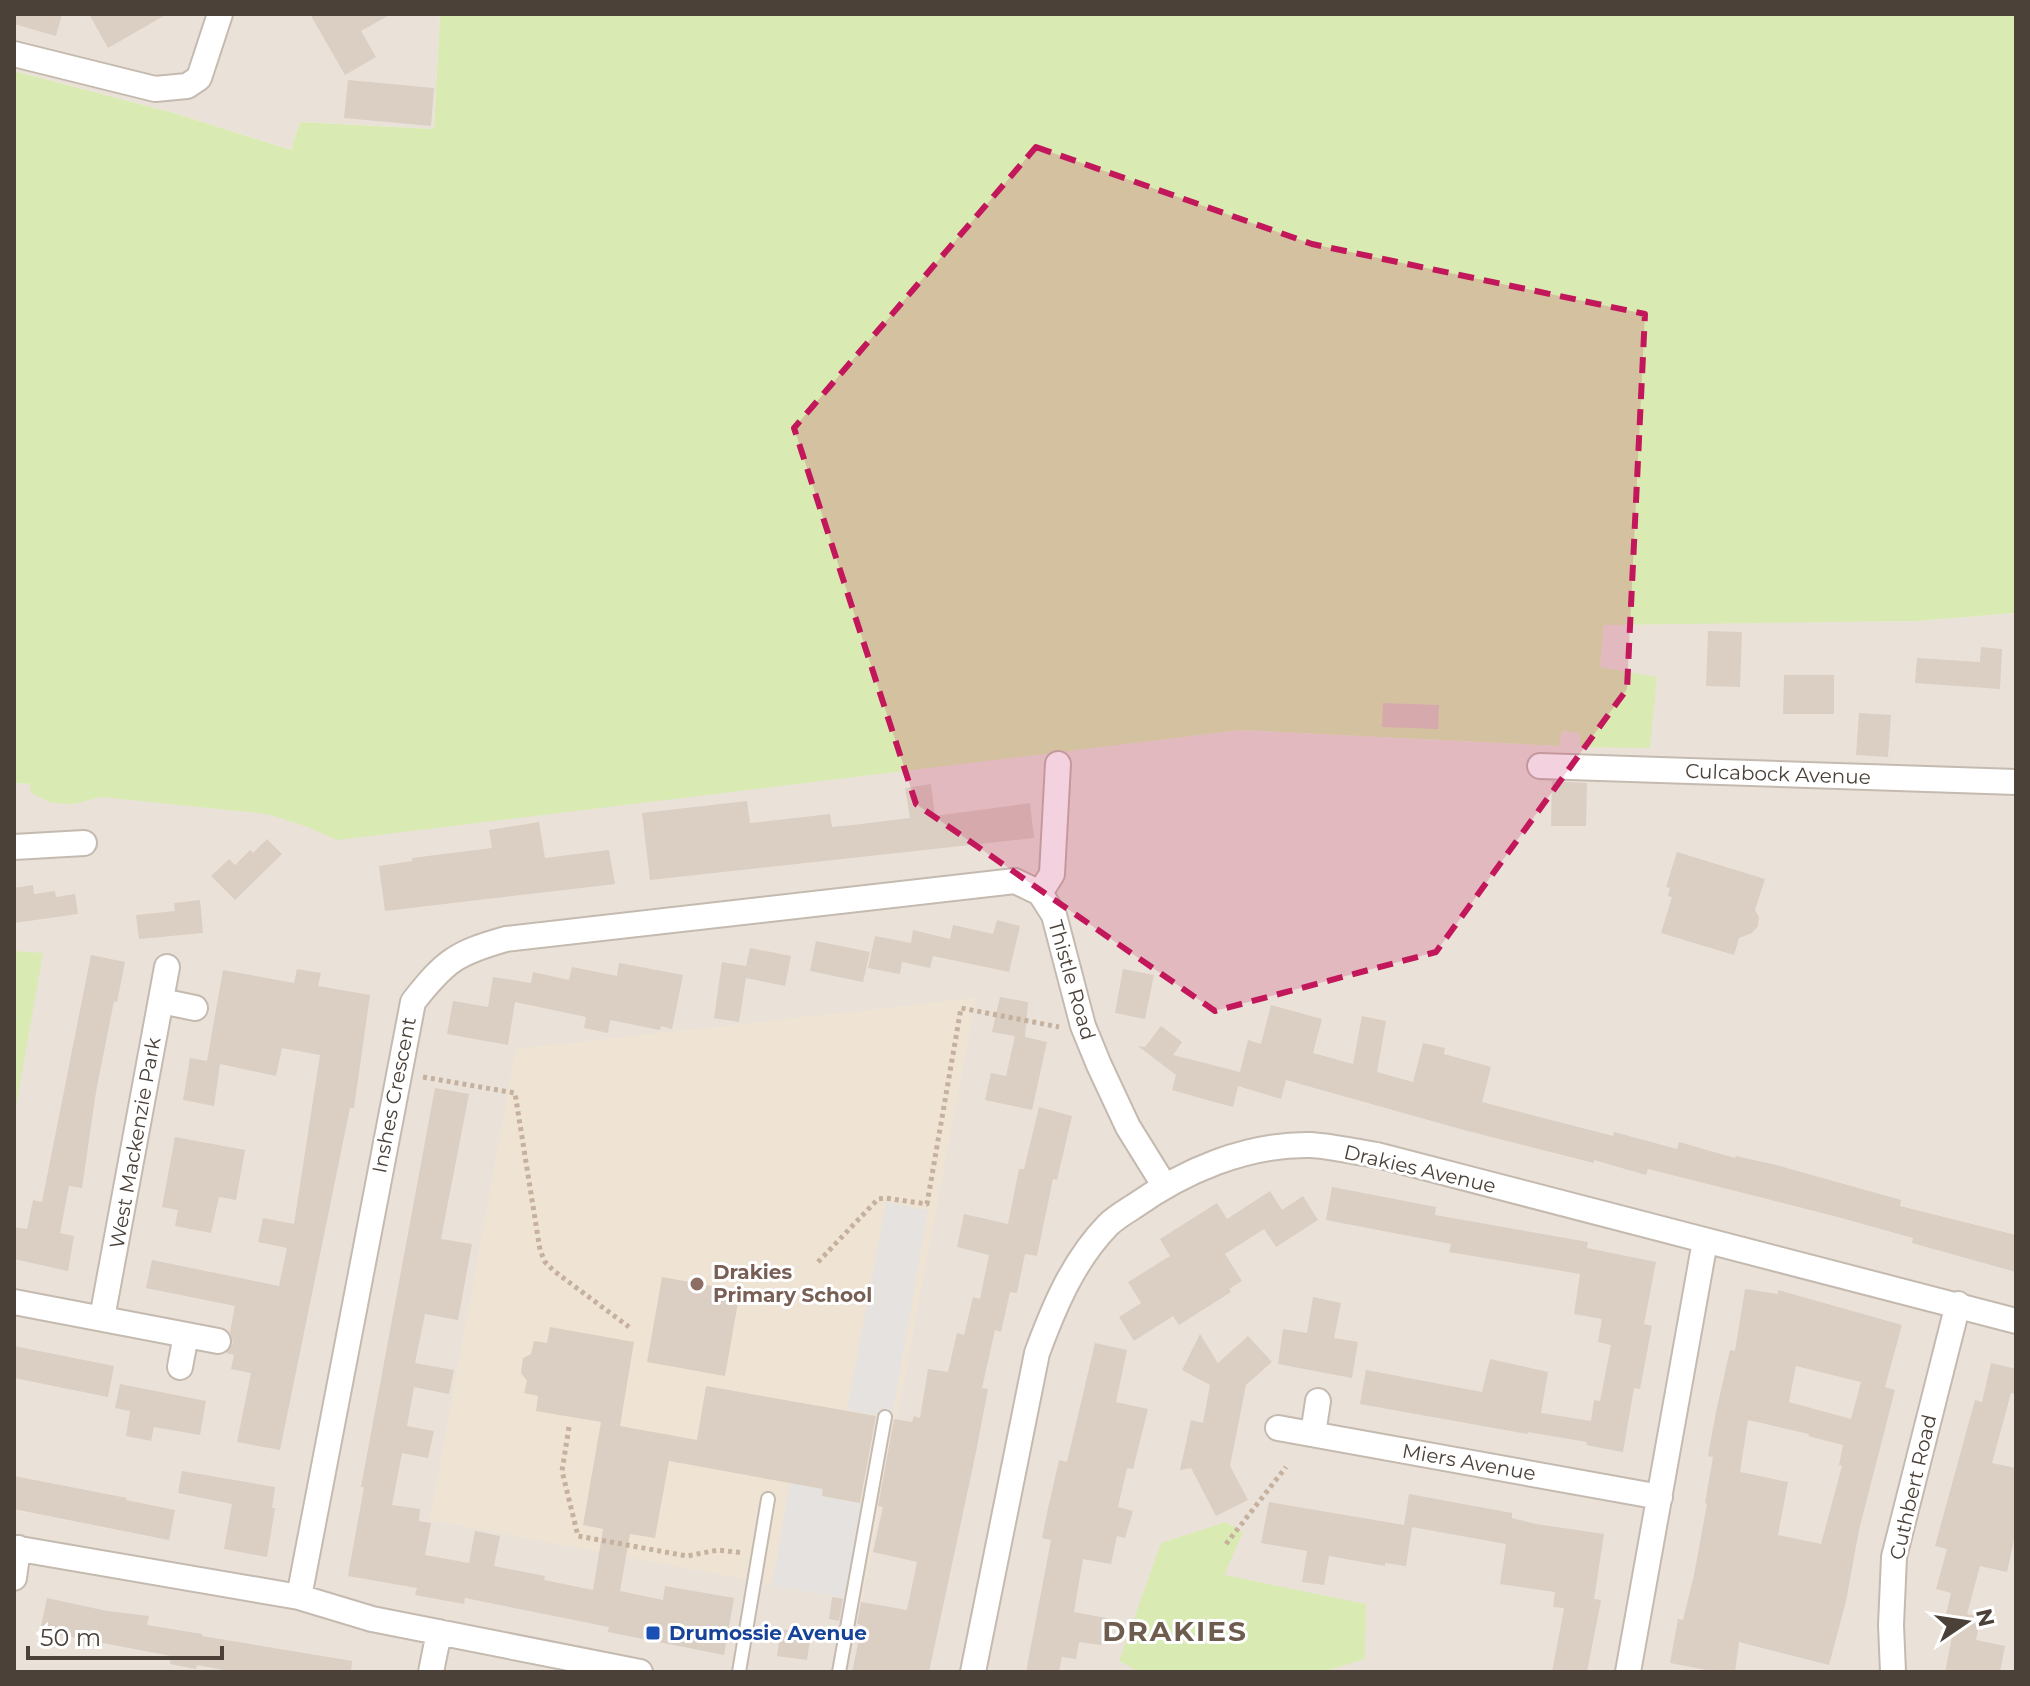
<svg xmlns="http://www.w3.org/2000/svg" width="2030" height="1686" font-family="Montserrat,sans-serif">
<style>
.residential{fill:#eae2d9}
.education{fill:#efe4d4}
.green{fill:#d9ebb2}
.parking{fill:#e5e2df}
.building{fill:#dbcec2;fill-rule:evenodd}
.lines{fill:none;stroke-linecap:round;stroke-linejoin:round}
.service-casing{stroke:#c5baaf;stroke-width:16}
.minor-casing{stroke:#c5baaf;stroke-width:28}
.path{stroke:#c5b19d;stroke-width:5;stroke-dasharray:4 4;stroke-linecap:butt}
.service{stroke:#fff;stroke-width:12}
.minor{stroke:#fff;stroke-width:24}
.marked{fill:#c2185b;fill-opacity:0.2;stroke:#c2185b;stroke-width:6;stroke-dasharray:16 10;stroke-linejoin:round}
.education-dot{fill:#8d6e63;stroke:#fff;stroke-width:3}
.transit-dot{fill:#1a4fb4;stroke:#fff;stroke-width:3}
.labels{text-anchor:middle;stroke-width:6;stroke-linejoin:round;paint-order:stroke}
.street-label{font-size:20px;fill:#4b4138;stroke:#fff}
.education-label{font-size:20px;font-weight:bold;fill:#785e54;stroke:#fff;text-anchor:start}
.transit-label{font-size:20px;font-weight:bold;fill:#164399;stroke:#fff;text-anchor:start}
.district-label{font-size:28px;font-weight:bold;letter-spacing:2px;fill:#6e5d4e;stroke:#fff}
</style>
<rect width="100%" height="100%" fill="#f6f1eb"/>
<path class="residential" d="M14 14H440L434 129 300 122 291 150 174 113 14 71Z
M2016 613V1672H14V783L312 805 580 809 1241 730 1559 746 1562 731 1579 733 1600 667 1604 624 1916 621Z"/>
<path class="education" d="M976 998 862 1601 430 1520 516 1049Z"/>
<path class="green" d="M440 14H2016V613L1916 621 1604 625 1600 667 1657 677 1650 748 1581 747 1579 733 1562 731 1559 746 1241 730 337 840 308 827 267 814 101 797 74 804 52 803 31 793 30 784 14 783V71L174 113 291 150 300 122 434 129Z
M14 951 43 953 14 1118Z
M1226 1522 1243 1532 1224 1575 1366 1604 1365 1659 1322 1672H1140L1119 1661 1161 1543Z"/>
<path class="parking" d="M886 1202 928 1210 892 1418 847 1410Z
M790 1483 823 1489 822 1496 861 1503 846 1598 772 1585Z"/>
<path class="building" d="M14 14H62L56 36 14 24Z
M89 14H167L108 48Z
M310 14H391L361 31 376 57 345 75Z
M348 80 434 88 431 126 344 118Z
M1708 631 1742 632 1740 687 1706 686Z
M1981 647 2002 649 2000 689 1915 683 1917 658 1980 662Z
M1784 675H1834V714H1783Z
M1383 703 1439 705 1438 729 1382 727Z
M1859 713 1891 715 1888 757 1856 755Z
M1552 781 1587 783 1586 826H1551Z
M931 784 935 816 1030 803 1034 838 650 880 642 813 747 801 750 823 830 814 832 827 853 825 910 818 905 788Z
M539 822 545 858 609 850 615 884 385 911 379 866 412 861V858L492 848 489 830Z
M267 839 282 854 235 900 211 876 229 859 235 865 250 850 253 853Z
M1677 852 1765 879 1755 910 1759 917 1758 926 1752 933 1739 938 1734 955 1661 933 1672 897 1668 896 1670 888 1666 887Z
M33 885 34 894 55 891 56 897 75 894 78 914 14 923V888Z
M200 900 203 933 139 939 136 915 175 911 174 903Z
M997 920 1020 926 1009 972 933 956 930 968 902 962 900 974 868 968 875 936 911 943 913 930 950 939 953 925 993 934Z
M816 941 870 952 863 982 810 971Z
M750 948 791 956 785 986 746 978 739 1022 714 1018 722 962 746 966Z
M91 955 125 962 117 1002 114 1001 96 1092 82 1188 69 1186 60 1233 74 1236 68 1271 14 1259V1227L27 1229 33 1200 42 1202Z
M619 963 683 975 672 1029 661 1026 660 1030 610 1020 608 1033 584 1028 586 1017 515 1002 508 1045 447 1034 453 1001 488 1007 493 977 531 983 533 972 569 980 572 967 617 976Z
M297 969 321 973 318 986 370 995 354 1108H350L280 1450 237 1442 251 1373 231 1369 234 1355 226 1353 233 1343 230 1332 235 1306 146 1288 152 1260 279 1286 287 1248 258 1242 263 1218 294 1224 320 1055 282 1048 276 1076 220 1064 214 1106 183 1100 190 1058 207 1061 223 970 294 983Z
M1123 969 1154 975 1145 1019 1115 1013Z
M1000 997 1028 1002 1025 1037 1047 1042 1032 1110 985 1100 991 1073 1006 1076 1015 1036 992 1032Z
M1271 1005 1322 1019 1313 1053 1353 1064 1362 1016 1386 1021 1377 1072 1413 1082 1423 1043 1445 1048 1444 1054 1491 1067 1482 1102 1613 1136 1614 1132 1677 1149 1679 1142 1735 1158 1736 1156 1776 1165 1901 1200 1900 1206 2016 1235V1272L1912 1243 1913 1238 1834 1216 1648 1169 1646 1175 1594 1160V1163L1464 1130 1286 1080 1281 1099 1238 1086 1233 1107 1207 1100 1172 1090 1176 1075 1138 1046 1145 1047 1161 1026 1182 1042 1173 1055 1240 1072 1248 1040 1261 1044Z
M435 1088 469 1094 441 1239 472 1244 458 1320 425 1314 415 1363 454 1370 449 1394 414 1387 407 1426 434 1431 428 1458 402 1453 392 1505 420 1509 419 1521 431 1523 425 1555 469 1563 475 1531 500 1536 494 1566 545 1576 544 1580 593 1590 603 1529 583 1525 601 1422 536 1411 538 1396 524 1393 527 1381 521 1373 523 1358 531 1354 534 1341 547 1343 550 1327 634 1342 620 1426 697 1440 706 1386 876 1416 860 1503 822 1496 823 1489 669 1461 655 1538 630 1534 620 1591 663 1600 665 1586 734 1598 724 1655 608 1632 609 1627 465 1598 464 1604 415 1595 417 1588 348 1576 364 1487H361Z
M1039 1107 1072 1116 1057 1180 1053 1179 1037 1256 1025 1254 1017 1293 1010 1292 1001 1332 995 1330 982 1388 988 1389 976 1452 929 1672H852L862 1625 857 1624 861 1602 907 1610 917 1562 873 1552 883 1507 878 1506 894 1419 912 1422 914 1416 920 1418 928 1369 948 1372 957 1333 964 1335 973 1297 980 1299 989 1255 957 1247 964 1214 1008 1224 1019 1169H1024Z
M175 1137 245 1150 236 1200 219 1197 211 1233 175 1226 178 1210 162 1207Z
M1332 1187 1436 1207 1435 1215 1588 1242 1587 1248 1656 1262 1644 1324 1652 1326 1640 1389 1634 1388 1623 1452 1586 1445 1587 1442 1528 1432V1434L1360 1404 1366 1370 1482 1392 1490 1359 1548 1372 1541 1413 1591 1421 1594 1400 1600 1401 1611 1345 1598 1342 1602 1319 1574 1314 1580 1274 1449 1252 1451 1244 1326 1220Z
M1270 1191 1282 1210 1303 1196 1318 1220 1276 1247 1264 1229 1225 1254 1242 1281 1229 1289 1231 1292 1179 1325 1173 1316 1134 1341 1119 1317 1141 1303 1128 1282 1170 1256 1160 1239 1217 1203 1227 1219Z
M662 1277 740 1291 725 1376 647 1362Z
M1745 1289 1778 1294V1290L1902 1325 1885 1387 1895 1390 1859 1530 1846 1601 1829 1665 1739 1642 1735 1672H1717L1670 1663 1678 1619 1683 1620 1694 1575 1707 1504 1705 1503 1713 1457 1708 1456 1716 1412 1730 1350 1735 1351ZM1796 1366 1861 1382 1851 1419 1789 1402ZM1748 1420 1809 1434 1808 1436 1843 1445 1839 1465 1842 1466 1821 1544 1778 1535 1788 1482 1740 1472Z
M1313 1297 1341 1303 1334 1338 1358 1342 1352 1378 1278 1364 1283 1329 1307 1333Z
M1200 1334 1218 1363 1248 1336 1272 1362 1246 1385 1230 1466 1248 1500 1216 1516 1191 1468 1180 1470 1191 1420 1203 1423 1210 1385 1182 1370Z
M1095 1343 1127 1350 1116 1402 1148 1409 1133 1469 1127 1468 1118 1507 1133 1511 1125 1538 1117 1536 1111 1564 1083 1559 1074 1612 1106 1618 1101 1645 1079 1642 1076 1659 1062 1657 1059 1672H1026L1051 1540 1042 1538 1047 1513 1059 1460 1067 1462Z
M14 1346 114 1366 108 1397 14 1378Z
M1991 1363 2016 1369V1394L2011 1393 1992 1463 2016 1468V1531L2007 1572 1980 1566 1967 1614 1981 1617 1976 1640 2005 1646 2000 1672H1945L1952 1637 1941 1635 1951 1593 1936 1589 1947 1549 1935 1546 1975 1400 1982 1402Z
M120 1384 206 1401 200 1435 154 1427 151 1441 126 1436 130 1411 115 1408Z
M182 1471 275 1487 272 1508H275L267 1557 224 1549 232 1504 178 1493Z
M14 1476 127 1498 126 1500 175 1510 169 1540 14 1509Z
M1409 1494 1512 1513V1518L1536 1524 1604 1534 1594 1599 1601 1600 1587 1672H1552L1564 1608 1553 1607 1555 1592 1500 1584 1506 1544 1412 1527 1406 1566 1385 1563V1566L1329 1556 1324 1585 1302 1582 1307 1551 1261 1543 1269 1502 1404 1525Z
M832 1597 843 1599 839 1621 829 1619Z
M47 1598 107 1611 149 1616 147 1625 202 1634V1636L352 1661 351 1672H235L197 1665 196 1669 170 1664 171 1656 40 1631Z
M781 1629 811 1634 807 1660 777 1656Z"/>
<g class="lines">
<defs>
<path id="service" d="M739 1672 768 1499
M839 1672 885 1417"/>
<path id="minor" d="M14 54 155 89 187 86 199 78 220 14
M1540 766 2016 782
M14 847 84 843
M1040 893 1052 874 1058 764
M161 1001 195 1008
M14 1302 218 1341
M102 1318 167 967
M180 1367 186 1335
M1278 1428 1660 1497
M1313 1434 1318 1401
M14 1548 299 1597 372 1619 640 1672
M14 1578 18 1548
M299 1597 413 1002C445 961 456 953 506 939L1015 881 1040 893 1054 915 1083 1026 1099 1065 1128 1127 1164 1185
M431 1672 439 1632
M973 1672 1037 1353C1054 1307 1073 1261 1108 1225 1115 1218 1125 1212 1133 1207 1184 1171 1246 1144 1310 1145 1332 1146 1355 1152 1377 1155L2016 1321
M1628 1672 1705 1241
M1893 1672 1891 1625 1894 1557 1958 1304"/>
</defs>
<use href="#service" class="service-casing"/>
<use href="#minor" class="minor-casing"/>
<path class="path" d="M423 1077 515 1093 540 1250 545 1262 554 1271 629 1327
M818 1262 878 1199 885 1198 927 1204 961 1008 1059 1027
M569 1427 562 1471 578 1536 687 1556 718 1550 744 1553
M1226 1544 1286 1467"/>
<use href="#service" class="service"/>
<use href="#minor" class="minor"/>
</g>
<path class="marked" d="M1036 147 1312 244 1645 314 1627 689 1436 952 1215 1011 916 804 794 428Z"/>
<circle class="education-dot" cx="697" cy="1284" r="8"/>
<rect class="transit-dot" x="645" y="1625" width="16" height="16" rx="4"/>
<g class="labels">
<g class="street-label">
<text transform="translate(1778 774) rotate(2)" y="7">Culcabock Avenue</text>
<text transform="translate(1072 980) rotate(74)" y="7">Thistle Road</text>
<text transform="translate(394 1095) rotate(-79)" y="7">Inshes Crescent</text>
<text transform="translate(135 1143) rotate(-80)" y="7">West Mackenzie Park</text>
<text transform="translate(1420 1169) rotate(13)" y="7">Drakies Avenue</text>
<text transform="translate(1469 1462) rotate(10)" y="7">Miers Avenue</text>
<text transform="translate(1913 1487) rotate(-77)" y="7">Cuthbert Road</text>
</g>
<g class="education-label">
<text x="713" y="1279">Drakies<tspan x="713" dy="23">Primary School</tspan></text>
</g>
<g class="transit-label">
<text x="669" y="1640">Drumossie Avenue</text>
</g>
<g class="district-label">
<text x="1175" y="1641">DRAKIES</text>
</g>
</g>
<rect width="2030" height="1686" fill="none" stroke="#4b4138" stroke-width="32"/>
<g transform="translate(1966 1622) rotate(77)" stroke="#ffffff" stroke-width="6" paint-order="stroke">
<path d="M0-6L14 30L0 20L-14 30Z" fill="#4b4138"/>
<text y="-12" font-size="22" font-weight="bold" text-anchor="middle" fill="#4b4138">N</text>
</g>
<path d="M28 1646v12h194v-12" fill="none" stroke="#4b4138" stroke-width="4"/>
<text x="40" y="1646" font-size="24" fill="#4b4138" stroke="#ffffff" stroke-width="6" paint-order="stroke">50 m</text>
</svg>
